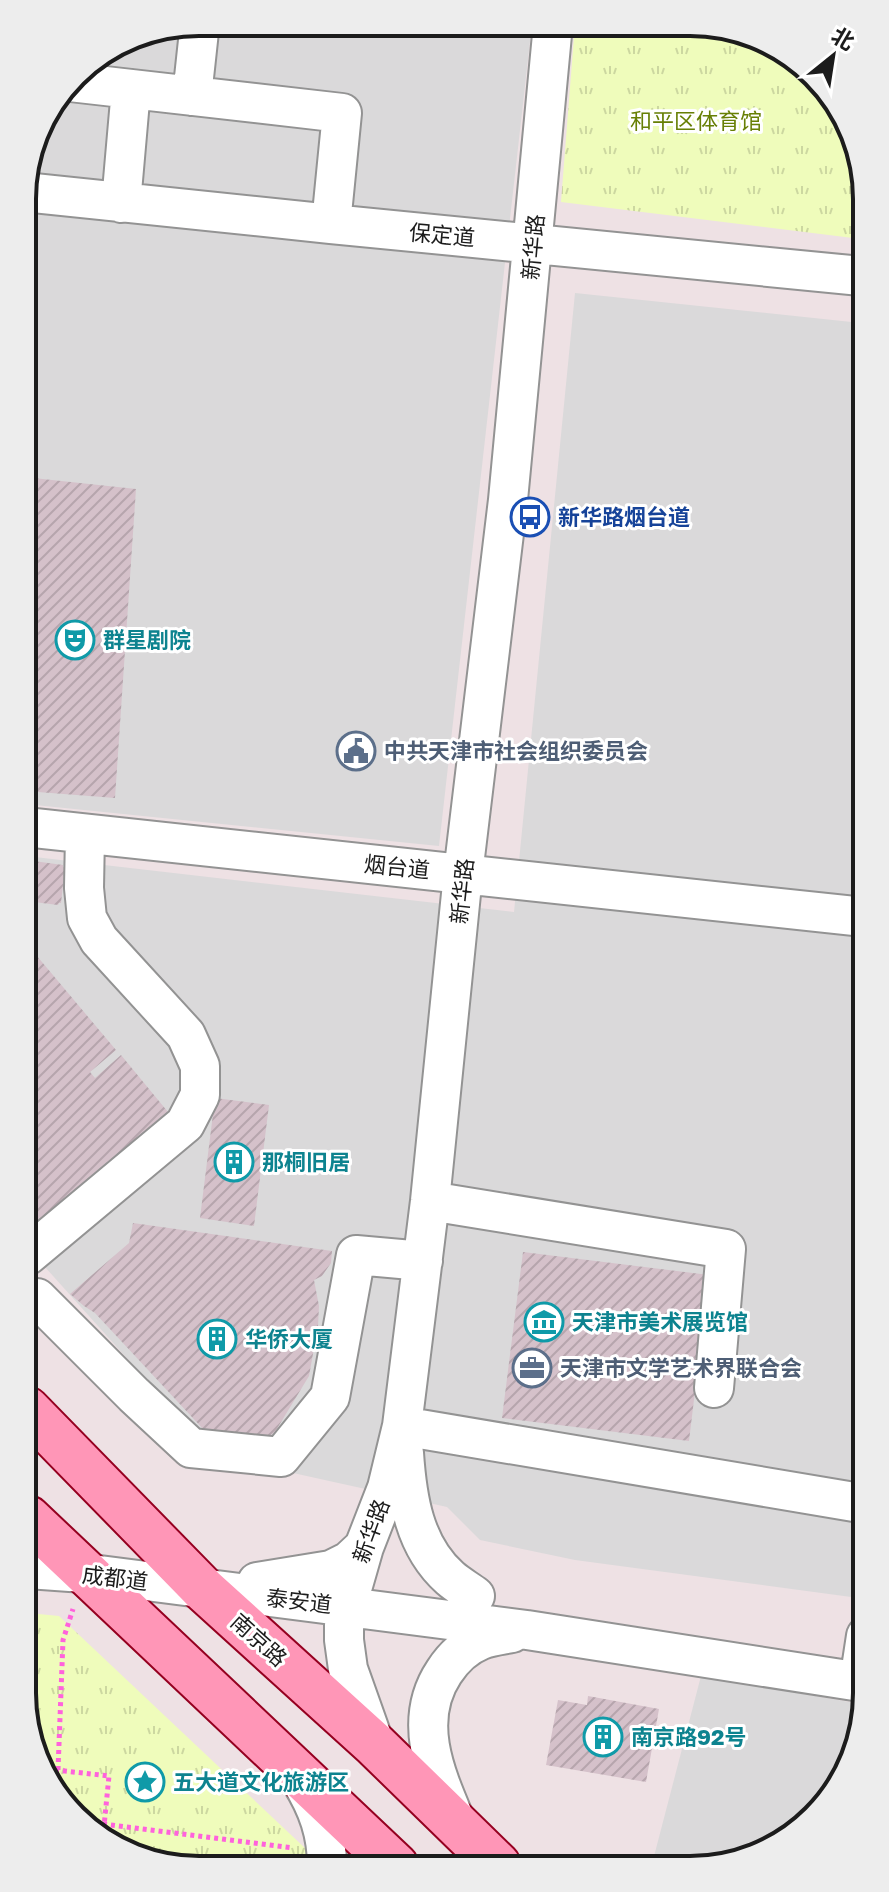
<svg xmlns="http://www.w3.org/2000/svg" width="889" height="1892" font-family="'Golos Text','Noto Sans SC',sans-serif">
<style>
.residential{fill:#dad9da}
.park{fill:url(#park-tufts)}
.building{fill:url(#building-hatch)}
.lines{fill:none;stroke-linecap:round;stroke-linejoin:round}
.minor-casing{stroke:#939393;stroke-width:42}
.major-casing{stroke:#950020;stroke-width:48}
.path{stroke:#ff62dc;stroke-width:5;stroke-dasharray:4 4;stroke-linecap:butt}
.minor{stroke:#fff;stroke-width:38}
.major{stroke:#ff96b7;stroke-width:44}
.labels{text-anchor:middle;stroke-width:6;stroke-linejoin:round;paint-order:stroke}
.park-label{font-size:22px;fill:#677f05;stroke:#fff}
.street-label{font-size:22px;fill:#1c1c1c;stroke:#fff}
.transit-label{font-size:22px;font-weight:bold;fill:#164399;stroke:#fff;text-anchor:start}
.culture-label{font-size:22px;font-weight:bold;fill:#0d838f;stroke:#fff;text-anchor:start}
.service-label{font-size:22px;font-weight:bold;fill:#4e5e75;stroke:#fff;text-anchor:start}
.rim{fill:none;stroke:#1c1c1c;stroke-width:4}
</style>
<defs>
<pattern id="park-tufts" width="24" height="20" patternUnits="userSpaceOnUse" patternTransform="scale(2)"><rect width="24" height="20" fill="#effcbb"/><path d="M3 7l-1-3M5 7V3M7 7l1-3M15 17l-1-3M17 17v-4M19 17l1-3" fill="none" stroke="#ccd7a0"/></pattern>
<pattern id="building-hatch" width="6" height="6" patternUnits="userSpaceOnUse" patternTransform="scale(2)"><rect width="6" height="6" fill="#d5c1ca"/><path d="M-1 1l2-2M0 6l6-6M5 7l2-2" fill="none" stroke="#b6a5ad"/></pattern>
</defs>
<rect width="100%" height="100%" fill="#eee1e4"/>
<path class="residential" d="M199 22 532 24 439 846 25 804 23 177 41 121 82 66 132 35Z
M575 293 861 323 866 1599 575 1560 480 1540 447 1507 284 1471 195 1434 27 1247 26 856 514 912Z
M701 1676 867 1705 830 1801 736 1864H652Z"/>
<path class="park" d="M575 24 724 25 807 66 861 153V239L561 202Z
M28 1613 59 1616 324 1866 165 1867 82 1826 28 1739Z"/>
<path class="building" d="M24 477 136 489 115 798 25 791Z
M26 860 63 865V867H65L61 903H59L58 905 26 901Z
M26 943 116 1050 90 1072 95 1078 121 1055 168 1112 39 1221 27 1207Z
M215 1098 269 1105 254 1226 200 1218Z
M133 1223 332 1251 331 1263 322 1276 314 1280 319 1306 318 1326 309 1376 275 1432 264 1440 231 1444 204 1430 95 1313 84 1306 70 1294 129 1243Z
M523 1252 709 1275 689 1441 502 1418Z
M588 1696 659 1709 646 1782 546 1765 558 1700 587 1705Z
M66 1799 77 1801 75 1814 72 1810Z"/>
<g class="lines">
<defs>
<path id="minor" d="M70 82 342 113 331 224
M192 96 200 22
M24 192 331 224 861 276
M121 203 131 89
M25 827 864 917
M430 1201 726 1249 714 1388
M27 1256 185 1124 200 1095V1066L186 1035 99 940 87 918 84 888 85 834
M27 1307 37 1298 134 1395 191 1448 281 1457 330 1397 356 1255 423 1261
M402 1426 866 1504
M404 1453C407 1498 414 1546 450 1578 458 1585 467 1590 475 1596
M28 1569 84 1573 527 1630 867 1683
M257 1582 331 1570 349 1561 364 1547
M859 1682 866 1636
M375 1745 348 1669 344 1640V1625L352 1589 364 1547 387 1488 402 1426 430 1201 463 874 508 500 553 24
M301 1781C318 1808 327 1834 327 1866
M455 1820C435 1773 412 1720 444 1672 453 1658 466 1646 481 1640 491 1636 502 1635 512 1633"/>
<path id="major" d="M27 1409 203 1589 375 1745 498 1865
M28 1518 396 1866"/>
</defs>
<use href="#minor" class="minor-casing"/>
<use href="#major" class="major-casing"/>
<path class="path" d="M47 1769 109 1776 103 1836
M58 1770 63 1640 73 1609
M103 1824 293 1848"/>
<use href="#minor" class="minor"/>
<use href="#major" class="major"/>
</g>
<defs>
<symbol id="bus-ring" viewBox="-11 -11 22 22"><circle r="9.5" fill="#fff" stroke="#1a4fb4" stroke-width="1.5"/><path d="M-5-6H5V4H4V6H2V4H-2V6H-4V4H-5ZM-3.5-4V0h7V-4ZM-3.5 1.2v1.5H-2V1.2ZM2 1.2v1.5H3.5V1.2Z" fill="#1a4fb4"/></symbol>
<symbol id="theatre-ring" viewBox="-11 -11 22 22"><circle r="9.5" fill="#fff" stroke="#0f9aa8" stroke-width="1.5"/><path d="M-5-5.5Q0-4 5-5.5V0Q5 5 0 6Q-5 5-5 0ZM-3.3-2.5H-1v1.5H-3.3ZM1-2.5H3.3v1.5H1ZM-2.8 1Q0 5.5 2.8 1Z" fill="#0f9aa8"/></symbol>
<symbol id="civic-ring" viewBox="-11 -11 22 22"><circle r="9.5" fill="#fff" stroke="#5c6f8a" stroke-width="1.5"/><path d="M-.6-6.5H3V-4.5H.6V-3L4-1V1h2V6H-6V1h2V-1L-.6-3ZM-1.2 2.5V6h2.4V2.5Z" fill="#5c6f8a"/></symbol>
<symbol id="building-ring" viewBox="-11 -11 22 22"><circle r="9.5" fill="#fff" stroke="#0f9aa8" stroke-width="1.5"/><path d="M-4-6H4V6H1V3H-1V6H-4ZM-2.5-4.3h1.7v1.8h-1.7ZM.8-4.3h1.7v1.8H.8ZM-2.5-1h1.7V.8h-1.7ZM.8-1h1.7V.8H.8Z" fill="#0f9aa8"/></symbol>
<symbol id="museum-ring" viewBox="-11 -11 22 22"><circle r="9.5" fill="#fff" stroke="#0f9aa8" stroke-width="1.5"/><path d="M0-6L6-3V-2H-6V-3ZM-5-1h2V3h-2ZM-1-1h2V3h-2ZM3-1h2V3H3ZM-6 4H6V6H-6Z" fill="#0f9aa8"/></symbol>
<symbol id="office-ring" viewBox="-11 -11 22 22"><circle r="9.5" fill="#fff" stroke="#5c6f8a" stroke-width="1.5"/><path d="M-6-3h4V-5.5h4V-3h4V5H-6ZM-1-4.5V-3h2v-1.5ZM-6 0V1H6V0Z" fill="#5c6f8a"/></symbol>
<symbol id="sight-ring" viewBox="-11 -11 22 22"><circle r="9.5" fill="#fff" stroke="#0f9aa8" stroke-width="1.5"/><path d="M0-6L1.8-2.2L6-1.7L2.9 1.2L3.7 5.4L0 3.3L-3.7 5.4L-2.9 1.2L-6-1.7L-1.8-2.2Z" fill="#0f9aa8"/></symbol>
</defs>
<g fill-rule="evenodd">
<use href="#bus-ring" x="508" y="495" width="44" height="44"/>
<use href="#theatre-ring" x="53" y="618" width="44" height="44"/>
<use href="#civic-ring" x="334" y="729" width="44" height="44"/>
<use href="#building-ring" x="212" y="1140" width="44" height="44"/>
<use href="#museum-ring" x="522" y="1300" width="44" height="44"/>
<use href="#building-ring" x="195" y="1317" width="44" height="44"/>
<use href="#office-ring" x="510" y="1346" width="44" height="44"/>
<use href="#building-ring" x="581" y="1715" width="44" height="44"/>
<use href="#sight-ring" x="123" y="1760" width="44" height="44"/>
</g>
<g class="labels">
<g class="park-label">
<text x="696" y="129">和平区体育馆</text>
</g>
<g class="street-label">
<text transform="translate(442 235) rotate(5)" y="8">保定道</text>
<text transform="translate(533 247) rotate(-85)" y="8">新华路</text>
<text transform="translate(397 867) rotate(6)" y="8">烟台道</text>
<text transform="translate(462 891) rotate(-84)" y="8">新华路</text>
<text transform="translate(371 1531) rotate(-70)" y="8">新华路</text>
<text transform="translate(115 1578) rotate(7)" y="8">成都道</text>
<text transform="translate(299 1601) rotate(7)" y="8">泰安道</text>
<text transform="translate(259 1640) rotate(42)" y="8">南京路</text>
</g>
<g class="transit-label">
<text x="558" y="525">新华路烟台道</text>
</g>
<g class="culture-label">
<text x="103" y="648">群星剧院</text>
<text x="262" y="1170">那桐旧居</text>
<text x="572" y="1330">天津市美术展览馆</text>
<text x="245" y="1347">华侨大厦</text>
<text x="631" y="1745">南京路92号</text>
<text x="173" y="1790">五大道文化旅游区</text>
</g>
<g class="service-label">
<text x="384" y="759">中共天津市社会组织委员会</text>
<text x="560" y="1376">天津市文学艺术界联合会</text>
</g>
</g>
<path d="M0 0H889V1892H0ZM199 36H690A163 163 0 0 1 853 199V1693A163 163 0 0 1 690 1856H199A163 163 0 0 1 36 1693V199A163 163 0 0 1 199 36Z" fill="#ededed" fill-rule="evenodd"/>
<path class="rim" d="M199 36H690A163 163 0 0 1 853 199V1693A163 163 0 0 1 690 1856H199A163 163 0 0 1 36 1693V199A163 163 0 0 1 199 36Z"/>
<g transform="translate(833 56) rotate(30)" stroke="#ffffff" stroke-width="6" paint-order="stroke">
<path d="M0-6L14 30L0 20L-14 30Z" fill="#1c1c1c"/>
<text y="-12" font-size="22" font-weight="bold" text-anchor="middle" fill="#1c1c1c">北</text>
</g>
</svg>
